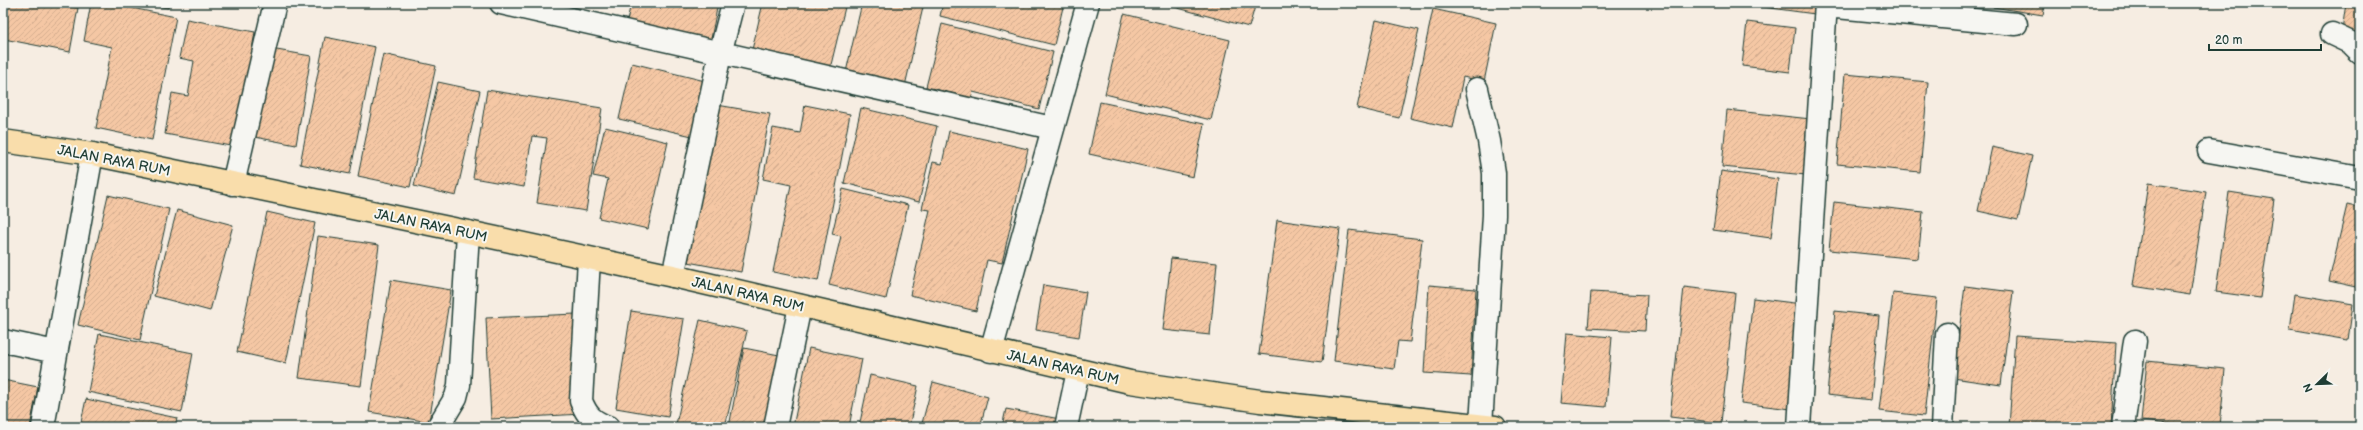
<svg xmlns="http://www.w3.org/2000/svg" width="2363" height="430" font-family="'Balsamiq Sans',sans-serif">
<style>
.building{fill:url(#building-hatch);stroke:#1f3d34}
.lines{fill:none;stroke-linecap:round;stroke-linejoin:round}
.minor-casing{stroke:#1f3d34;stroke-width:25}
.highway-casing{stroke:#1f3d34;stroke-width:25}
.minor{stroke:#f6f6f2;stroke-width:22}
.highway{stroke:#f9ddab;stroke-width:22}
.labels{text-anchor:middle;stroke-width:4;stroke-linejoin:round;paint-order:stroke}
.street-label{font-size:14px;fill:#1f3d34;stroke:#f6f6f2}
</style>
<defs>
<pattern id="building-hatch" width="6" height="6" patternUnits="userSpaceOnUse"><rect width="6" height="6" fill="#f5c7a4"/><path d="M-1 1l2-2M0 6l6-6M5 7l2-2" fill="none" stroke="#d2ac8e"/></pattern>
</defs>
<rect width="100%" height="100%" fill="#f6ede2"/>
<filter id="ink" filterUnits="userSpaceOnUse"><feTurbulence type="fractalNoise" baseFrequency=".025" numOctaves="2"/><feDisplacementMap in="SourceGraphic" scale="8" xChannelSelector="R" yChannelSelector="G"/><feConvolveMatrix kernelMatrix="1 2 1 2 8 2 1 2 1" color-interpolation-filters="sRGB"/></filter>
<g filter="url(#ink)">
<path class="building" d="M3 3H50L78 8 70 52 4 39 3 44Z
M91 3H107L176 17 152 140 96 128 112 47 84 41Z
M137 3H169L168 8Z
M575 3H591L590 6Z
M631 3H718L711 39 627 21Z
M763 3H846L829 73 751 54Z
M862 3H924L905 86 846 72Z
M943 3H1064L1054 45 940 16Z
M1159 3H1256L1249 27Z
M1733 3H1816L1815 14Z
M1922 3H1964L1963 7Z
M1994 3H2045L2043 15 1993 7Z
M2346 3H2360V34L2342 31Z
M1433 9 1496 23 1484 82 1463 77 1453 128 1410 118Z
M1124 14 1230 40 1211 120 1105 94Z
M187 19 255 32 236 147 165 134 172 93 188 96 194 61 179 58Z
M1376 20 1419 30 1399 118 1357 108Z
M1747 22 1795 28 1790 72 1742 66Z
M942 24 1053 52 1039 109 973 92 971 98 926 87Z
M325 37 375 47 350 174 300 164Z
M271 49 311 56 296 145 255 137Z
M383 54 436 66 410 187 358 176Z
M632 63 705 81 692 136 619 119Z
M1845 74 1928 82 1920 172 1837 164Z
M438 82 480 91 456 196 414 186Z
M487 90 602 108 586 211 537 203 547 138 532 136 524 187 473 178Z
M1100 102 1204 124 1193 177 1089 154Z
M717 105 770 114 741 272 688 262Z
M805 105 850 114 818 281 773 272 791 185 763 179 773 128 800 133Z
M861 108 937 126 919 202 844 183Z
M1727 110 1811 119 1806 175 1722 167Z
M605 127 668 142 648 229 599 218 608 179 593 176Z
M949 131 1028 149 1002 263 987 260 976 311 910 295 930 210 922 209 933 162 942 164Z
M1992 147 2032 156 2018 220 1978 211Z
M1721 171 1778 179 1771 238 1713 230Z
M2148 183 2206 192 2190 295 2133 286Z
M843 189 908 205 886 299 829 285 841 236 832 234Z
M2229 192 2274 199 2260 298 2216 292Z
M108 195 169 209 140 340 78 325Z
M1834 202 1923 212 1918 259 1829 250Z
M2347 205 2360 208V288L2329 281Z
M177 210 233 225 210 311 154 296Z
M267 212 315 223 286 363 237 352Z
M1277 220 1340 229 1322 362 1259 354Z
M1349 230 1422 239 1410 342 1398 341 1394 369 1334 361Z
M318 236 379 245 361 386 299 378Z
M1171 258 1217 263 1210 335 1163 330Z
M391 280 451 290 429 422 369 412Z
M1043 285 1086 292 1079 337 1036 330Z
M1429 285 1476 289 1471 376 1424 373Z
M1965 286 2013 292 2001 385 1953 378Z
M1684 287 1735 293 1721 423 1670 417Z
M1591 292 1647 295 1645 331 1588 328Z
M1893 293 1937 298 1924 416 1879 411Z
M2295 294 2353 304 2348 340 2290 330Z
M1753 298 1802 304 1791 409 1741 403Z
M631 311 684 319 668 417 616 408Z
M1835 311 1879 316 1871 400 1827 395Z
M576 314 582 414 491 419 486 318Z
M700 320 747 331 725 427H688L676 424Z
M1567 333 1612 337 1606 407 1561 403Z
M99 334 193 353 182 412 88 392Z
M2015 336 2116 343 2111 427H2009Z
M744 348 784 356 769 427H729Z
M809 348 862 359 849 427H793Z
M2147 361 2225 369 2220 427H2197L2141 421Z
M870 375 918 386 909 427H859Z
M3 380 38 387 30 427H3Z
M933 382 988 397 980 427H921Z
M86 399 177 418 175 427H80Z
M1006 409 1060 419 1059 427H1002Z"/>
<g class="lines">
<defs>
<path id="minor" d="M501 3 1052 128
M1826 6 2016 24
M2332 34 2351 43 2360 52
M1477 89 1489 141 1494 173V215L1481 425
M2209 151 2360 178
M233 184 275 3
M589 259 581 401C587 416 593 422 608 427
M673 276 720 54 733 3
M3 341 56 352
M991 351 1088 3
M43 427 92 154
M438 427 456 397 459 385 468 232
M775 427 800 306
M1066 427 1078 371
M1799 427 1826 3
M1942 427 1947 334
M2123 427 2135 341"/>
<path id="highway" d="M3 141 92 154 468 232 673 276 1130 382 1260 401 1495 427"/>
</defs>
<use href="#minor" class="minor-casing"/>
<use href="#highway" class="highway-casing"/>
<use href="#minor" class="minor"/>
<use href="#highway" class="highway"/>
</g>
</g>
<g class="labels">
<g class="street-label">
<text transform="translate(114 160) rotate(11)" y="5">JALAN RAYA RUM</text>
<text transform="translate(431 225) rotate(12)" y="5">JALAN RAYA RUM</text>
<text transform="translate(748 294) rotate(13)" y="5">JALAN RAYA RUM</text>
<text transform="translate(1063 367) rotate(13)" y="5">JALAN RAYA RUM</text>
</g>
</g>
<rect width="2363" height="430" fill="none" stroke="#f6f6f2" stroke-width="16"/>
<rect x="8" y="8" width="2347" height="414" fill="none" stroke="#1f3d34" stroke-width="1.5" filter="url(#ink)"/>
<g transform="translate(2317 384) rotate(247)" stroke="#f6f6f2" stroke-width="3" paint-order="stroke">
<path d="M0-3L7 15L0 10L-7 15Z" fill="#1f3d34"/>
<text y="-6" font-size="11" font-weight="bold" text-anchor="middle" fill="#1f3d34">N</text>
</g>
<path d="M2209 44v6h112v-6" fill="none" stroke="#1f3d34" stroke-width="2"/>
<text x="2215" y="44" font-size="12" fill="#1f3d34" stroke="#f6f6f2" stroke-width="3" paint-order="stroke">20 m</text>
</svg>
